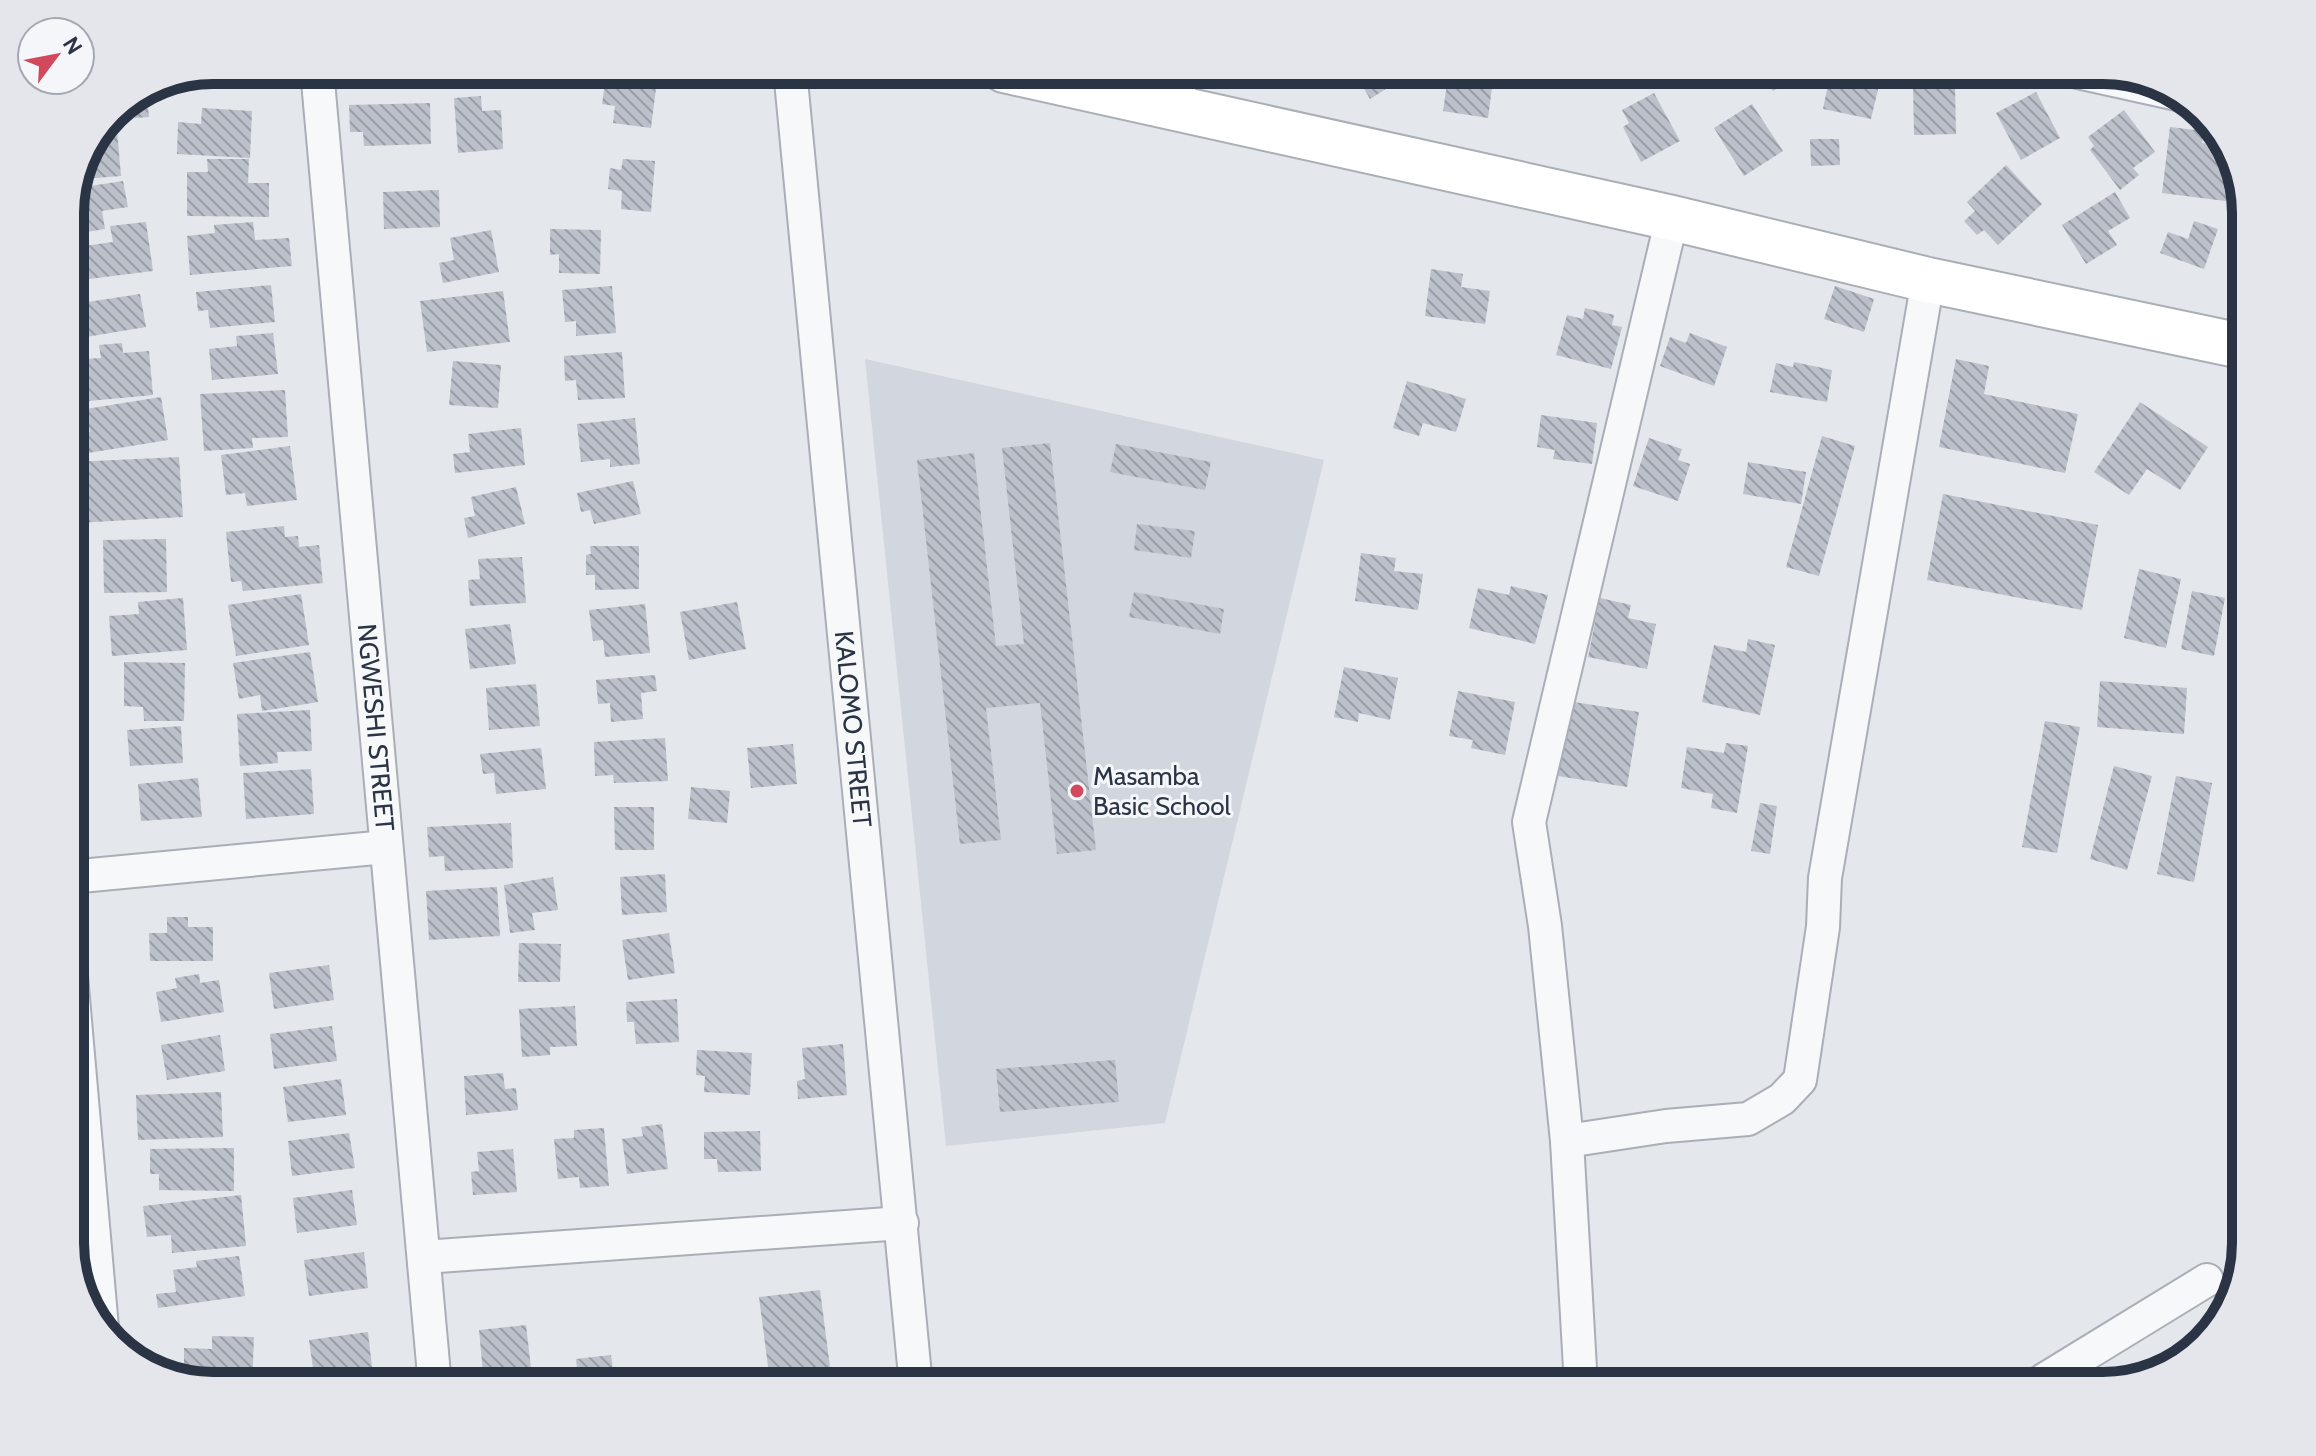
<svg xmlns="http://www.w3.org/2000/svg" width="2316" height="1456" font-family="Cabin,sans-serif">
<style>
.built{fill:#d2d6de}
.building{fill:url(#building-back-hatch)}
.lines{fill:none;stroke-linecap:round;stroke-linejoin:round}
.street-casing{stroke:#a9aeb7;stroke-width:36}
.secondary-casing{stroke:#a9aeb7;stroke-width:48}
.street{stroke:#f7f8fa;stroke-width:32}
.secondary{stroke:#fff;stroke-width:44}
.poi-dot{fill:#d1495b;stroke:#f4f6f9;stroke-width:3}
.labels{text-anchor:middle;stroke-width:6;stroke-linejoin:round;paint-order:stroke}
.street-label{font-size:26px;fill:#2b3445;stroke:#f4f6f9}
.poi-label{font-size:26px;fill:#2b3445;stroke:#f4f6f9;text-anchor:start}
.rim{fill:none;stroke:#2b3445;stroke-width:10}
</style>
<defs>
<pattern id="building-back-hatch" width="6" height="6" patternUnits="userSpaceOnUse" patternTransform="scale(2)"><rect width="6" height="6" fill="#bbc0ca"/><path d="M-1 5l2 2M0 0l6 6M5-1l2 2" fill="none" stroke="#989da6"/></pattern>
</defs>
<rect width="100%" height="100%" fill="#e4e7ec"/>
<path class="built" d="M865 359 1324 460 1165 1123 946 1146Z"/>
<path class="building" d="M213 70H226V75L164 85 163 80Z
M624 70 658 72 651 128 613 123 615 106 602 104 605 84 622 86Z
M1353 70H1416L1370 99Z
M1449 70H1476L1475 77 1493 80 1488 118 1443 111Z
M1759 70H1793L1797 77 1773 91Z
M1831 70H1862L1861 72 1881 77 1871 119 1823 109Z
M1913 86H1955L1956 134 1914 135Z
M146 89 149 117 108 120 112 112Z
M2036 92 2060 138 2021 160 1996 113Z
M1654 93 1680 141 1641 162 1623 127 1629 123 1622 110Z
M481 96 482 111 501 110 503 149 458 153 454 98Z
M430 103 431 144 364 146 363 132H350L349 105Z
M1752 104 1783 151 1744 176 1714 128Z
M202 108 252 111 250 158 177 154 178 122 201 124Z
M2124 110 2155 152 2133 168 2139 175 2120 190 2090 150 2094 146 2088 137Z
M2170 127 2203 131 2202 143 2228 147 2237 174 2233 202 2162 193Z
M117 130 121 176 82 179 103 131Z
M1810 139H1839L1840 165 1811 166Z
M207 159H249L248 183H269V217L187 216V172H208Z
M623 159 655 161 651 212 621 209 622 191 608 189 610 168 621 170Z
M2006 165 2042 204 1998 245 1984 230 1977 235 1964 221 1975 211 1967 202Z
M123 181 128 207 102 211 105 229 75 234 70 204 77 188Z
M439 190 440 227 384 229 383 192Z
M2115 192 2130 218 2108 231 2117 245 2086 264 2062 225Z
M2194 221 2218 229 2204 269 2160 253 2168 232 2188 239Z
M146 222 153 271 89 279 84 246 113 242 110 226Z
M253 222 255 240 289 238 292 266 190 275 187 236 215 233 214 225Z
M550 229 601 230 600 274 559 273V254L550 255Z
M491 230 499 272 443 283 439 263 454 260 450 238Z
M1431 269 1463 274 1461 287 1490 291 1485 324 1425 316Z
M271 285 275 322 210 328 208 310 198 311 196 292Z
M612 286 616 333 576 336V321L565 322 562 290Z
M1835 286 1874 299 1864 332 1824 319Z
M503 291 510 342 427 352 420 301Z
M140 294 146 327 86 337 81 303Z
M1585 308 1614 315 1612 325 1622 327 1611 369 1556 355 1567 315 1583 319Z
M273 333 278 374 212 380 209 349 237 346 236 336Z
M1690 333 1727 347 1714 386 1660 366 1670 337 1686 343Z
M122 343 123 353 149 351 153 395 89 401 85 359 101 358 99 345Z
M622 352 625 398 578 400 576 380 565 381 564 356Z
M1956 359 1989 366 1984 394 2078 414 2065 473 1939 447Z
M453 361 501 365 498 408 449 405Z
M1794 362 1832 370 1827 402 1770 392 1776 363 1793 367Z
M1407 381 1466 399 1456 432 1423 423 1419 436 1393 428Z
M285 390 288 437 252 438 253 448 204 451 200 394Z
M161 397 168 440 76 455 73 434 90 432 86 409Z
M2140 402 2208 447 2180 490 2147 469 2129 495 2094 472Z
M1541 415 1597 423 1592 464 1553 459 1555 450 1537 447Z
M635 418 640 464 610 467V459L581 462 577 424Z
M521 428 525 465 455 473 453 454 470 452 468 434Z
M1822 436 1855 446 1819 576 1786 567Z
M1649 438 1682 449 1678 460 1690 464 1678 501 1633 486Z
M1050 443 1096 850 1057 854 1040 703 986 708 1001 840 960 844 917 460 974 453 996 646 1024 644 1002 448Z
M1116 444 1211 462 1205 490 1110 472Z
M290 446 297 500 247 506 245 493 226 495 221 455Z
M179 457 183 517 77 523 73 462Z
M1748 462 1806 472 1801 504 1743 494Z
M633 481 641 514 594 524 590 510 581 512 577 493Z
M516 487 525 524 468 538 464 518 475 516 471 497Z
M1943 494 2098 525 2082 610 1927 580Z
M1137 524 1195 531 1191 558 1134 550Z
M284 526 285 537 298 536 299 547 319 545 323 583 243 591 241 581 231 582 226 532Z
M166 539 167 592 104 593 103 540Z
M590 546H639V589L595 590V575H586V555L591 554Z
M1361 553 1396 558 1394 571 1423 574 1418 610 1355 601Z
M522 557 526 603 470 606 468 580 480 579 478 559Z
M2139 569 2181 579 2166 648 2124 638Z
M1511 586 1548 595 1535 644 1469 628 1478 588 1509 595Z
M2192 591 2225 598 2214 656 2181 649Z
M1134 592 1224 609 1220 634 1129 617Z
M301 594 309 645 236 656 228 605Z
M183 598 187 650 112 656 109 616 139 614 138 602Z
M1600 598 1631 605 1628 618 1656 624 1647 669 1588 657Z
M737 602 746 649 689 660 680 612Z
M645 604 650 653 605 657 603 640 593 641 589 610Z
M510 624 516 664 470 669 465 629Z
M1748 639 1775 645 1760 715 1702 702 1714 645 1746 652Z
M310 652 318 702 262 711 260 695 239 699 233 663Z
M124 662 185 663 184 721H144L143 707 124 706Z
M1344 667 1398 678 1390 720 1359 713 1358 722 1334 717Z
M655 675 657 691 641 693 643 719 611 722 610 703 598 704 596 680Z
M2100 681 2187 688 2184 734 2097 727Z
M536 684 540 726 489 730 486 688Z
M1458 691 1515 702 1505 755 1471 748 1473 740 1449 736Z
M1567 701 1639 712 1627 787 1545 774Z
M310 710 312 751 277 752 278 763 240 766 237 714Z
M2045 721 2080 727 2057 853 2022 847Z
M181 726 183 763 130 766 127 730Z
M665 738 668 781 614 783 613 775 595 776 594 742Z
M1726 743 1748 746 1737 813 1711 808 1713 794 1681 788 1687 747 1724 753Z
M793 744 797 784 751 788 747 748Z
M541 748 546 789 496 794 494 773 483 774 480 754Z
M2114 766 2152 776 2127 870 2090 859Z
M311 769 314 814 246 819 243 773Z
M2176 776 2212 783 2194 882 2157 874Z
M198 778 202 817 141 821 138 784Z
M691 787 730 791 727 823 688 819Z
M1760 803 1777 806 1770 854 1751 851Z
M614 807H654V850H615Z
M511 823 513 868 445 871 444 856 429 857 427 827Z
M665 874 667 912 622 915 620 877Z
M553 877 558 910 532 913 535 930 510 933 504 885Z
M497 887 500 936 429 940 426 891Z
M167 917H188V927H213V961H150L149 933H167Z
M669 933 675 973 628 980 622 940Z
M519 943 561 944 560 982H518Z
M329 965 334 1000 274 1009 269 973Z
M199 974 200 983 219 980 224 1012 161 1022 156 992 177 988 175 978Z
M677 999 679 1042 636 1044 634 1022H627L626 1002Z
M575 1006 577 1046 550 1047V1055L522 1057 519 1009Z
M332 1026 337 1061 274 1069 270 1034Z
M220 1035 225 1071 167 1080 161 1045Z
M843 1044 847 1095 798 1099 797 1081 805 1079 802 1048Z
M697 1050 752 1053 750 1095 704 1092 705 1076 696 1075Z
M1115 1060 1119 1102 1000 1112 996 1069Z
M503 1073 505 1089 516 1088 518 1110 466 1115 464 1076Z
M341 1079 346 1115 288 1122 283 1087Z
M221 1092 223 1137 138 1140 136 1095Z
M662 1124 668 1169 627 1174 622 1139 643 1136 641 1127Z
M604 1128 609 1186 580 1188 579 1177 558 1179 554 1139 574 1138V1130Z
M760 1131 761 1171 718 1172 717 1159H704V1132Z
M349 1133 355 1168 292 1176 288 1141Z
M234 1148V1191L159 1190V1174H150V1149Z
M513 1149 517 1192 473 1195 471 1172 479 1171 477 1152Z
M352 1190 357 1225 297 1233 293 1198Z
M241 1195 246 1246 172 1253 171 1235 147 1237 143 1206Z
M364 1252 368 1288 309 1296 304 1260Z
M239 1256 245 1296 158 1308 156 1294 176 1292 173 1270 197 1267 196 1261Z
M820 1290 831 1375 770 1382 759 1297Z
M526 1325 531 1368 483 1373 479 1330Z
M368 1332 372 1367 314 1375 309 1340Z
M212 1336 254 1337 252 1386H213L184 1378V1348L212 1349Z
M611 1355 615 1386H579L576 1359Z"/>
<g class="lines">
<defs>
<g id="street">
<path id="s1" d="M317 70 435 1386"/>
<path id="s2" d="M790 70 916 1386"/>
<path d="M2068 70 2181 95"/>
<path d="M1175 106 1183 70"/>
<path d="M70 877 386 847"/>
<path d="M70 964 102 1328"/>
<path d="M1567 1141 1666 1126 1748 1119 1782 1099 1800 1080 1823 927 1825 878 1928 280"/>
<path d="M424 1257 902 1223"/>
<path d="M1581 1386 1567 1141 1545 926 1529 822 1672 218"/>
<path d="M2034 1386 2207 1280"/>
</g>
<path id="secondary" d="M1004 70 1672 218 1928 280 2246 347"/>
</defs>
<use href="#street" class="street-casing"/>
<use href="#secondary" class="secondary-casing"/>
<use href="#street" class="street"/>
<use href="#secondary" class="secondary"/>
</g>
<circle class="poi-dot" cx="1077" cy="791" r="8"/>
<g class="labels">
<g class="street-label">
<text dy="9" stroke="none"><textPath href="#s1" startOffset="660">NGWESHI STREET</textPath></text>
<text dy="9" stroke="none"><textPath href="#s2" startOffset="662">KALOMO STREET</textPath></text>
</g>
<g class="poi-label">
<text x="1093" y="785">Masamba<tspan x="1093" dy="30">Basic School</tspan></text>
</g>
</g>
<path d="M0 0H2316V1456H0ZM213 84H2103A129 129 0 0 1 2232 213V1243A129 129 0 0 1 2103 1372H213A129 129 0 0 1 84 1243V213A129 129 0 0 1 213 84Z" fill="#e4e6eb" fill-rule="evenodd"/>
<path class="rim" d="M213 84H2103A129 129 0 0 1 2232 213V1243A129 129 0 0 1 2103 1372H213A129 129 0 0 1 84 1243V213A129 129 0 0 1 213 84Z"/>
<g transform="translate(56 56) rotate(58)"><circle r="38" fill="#f4f6f9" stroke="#a4a8b1" stroke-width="2"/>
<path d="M0-6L14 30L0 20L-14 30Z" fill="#d1495b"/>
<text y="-12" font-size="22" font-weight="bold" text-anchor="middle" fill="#2b3445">N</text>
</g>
</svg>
